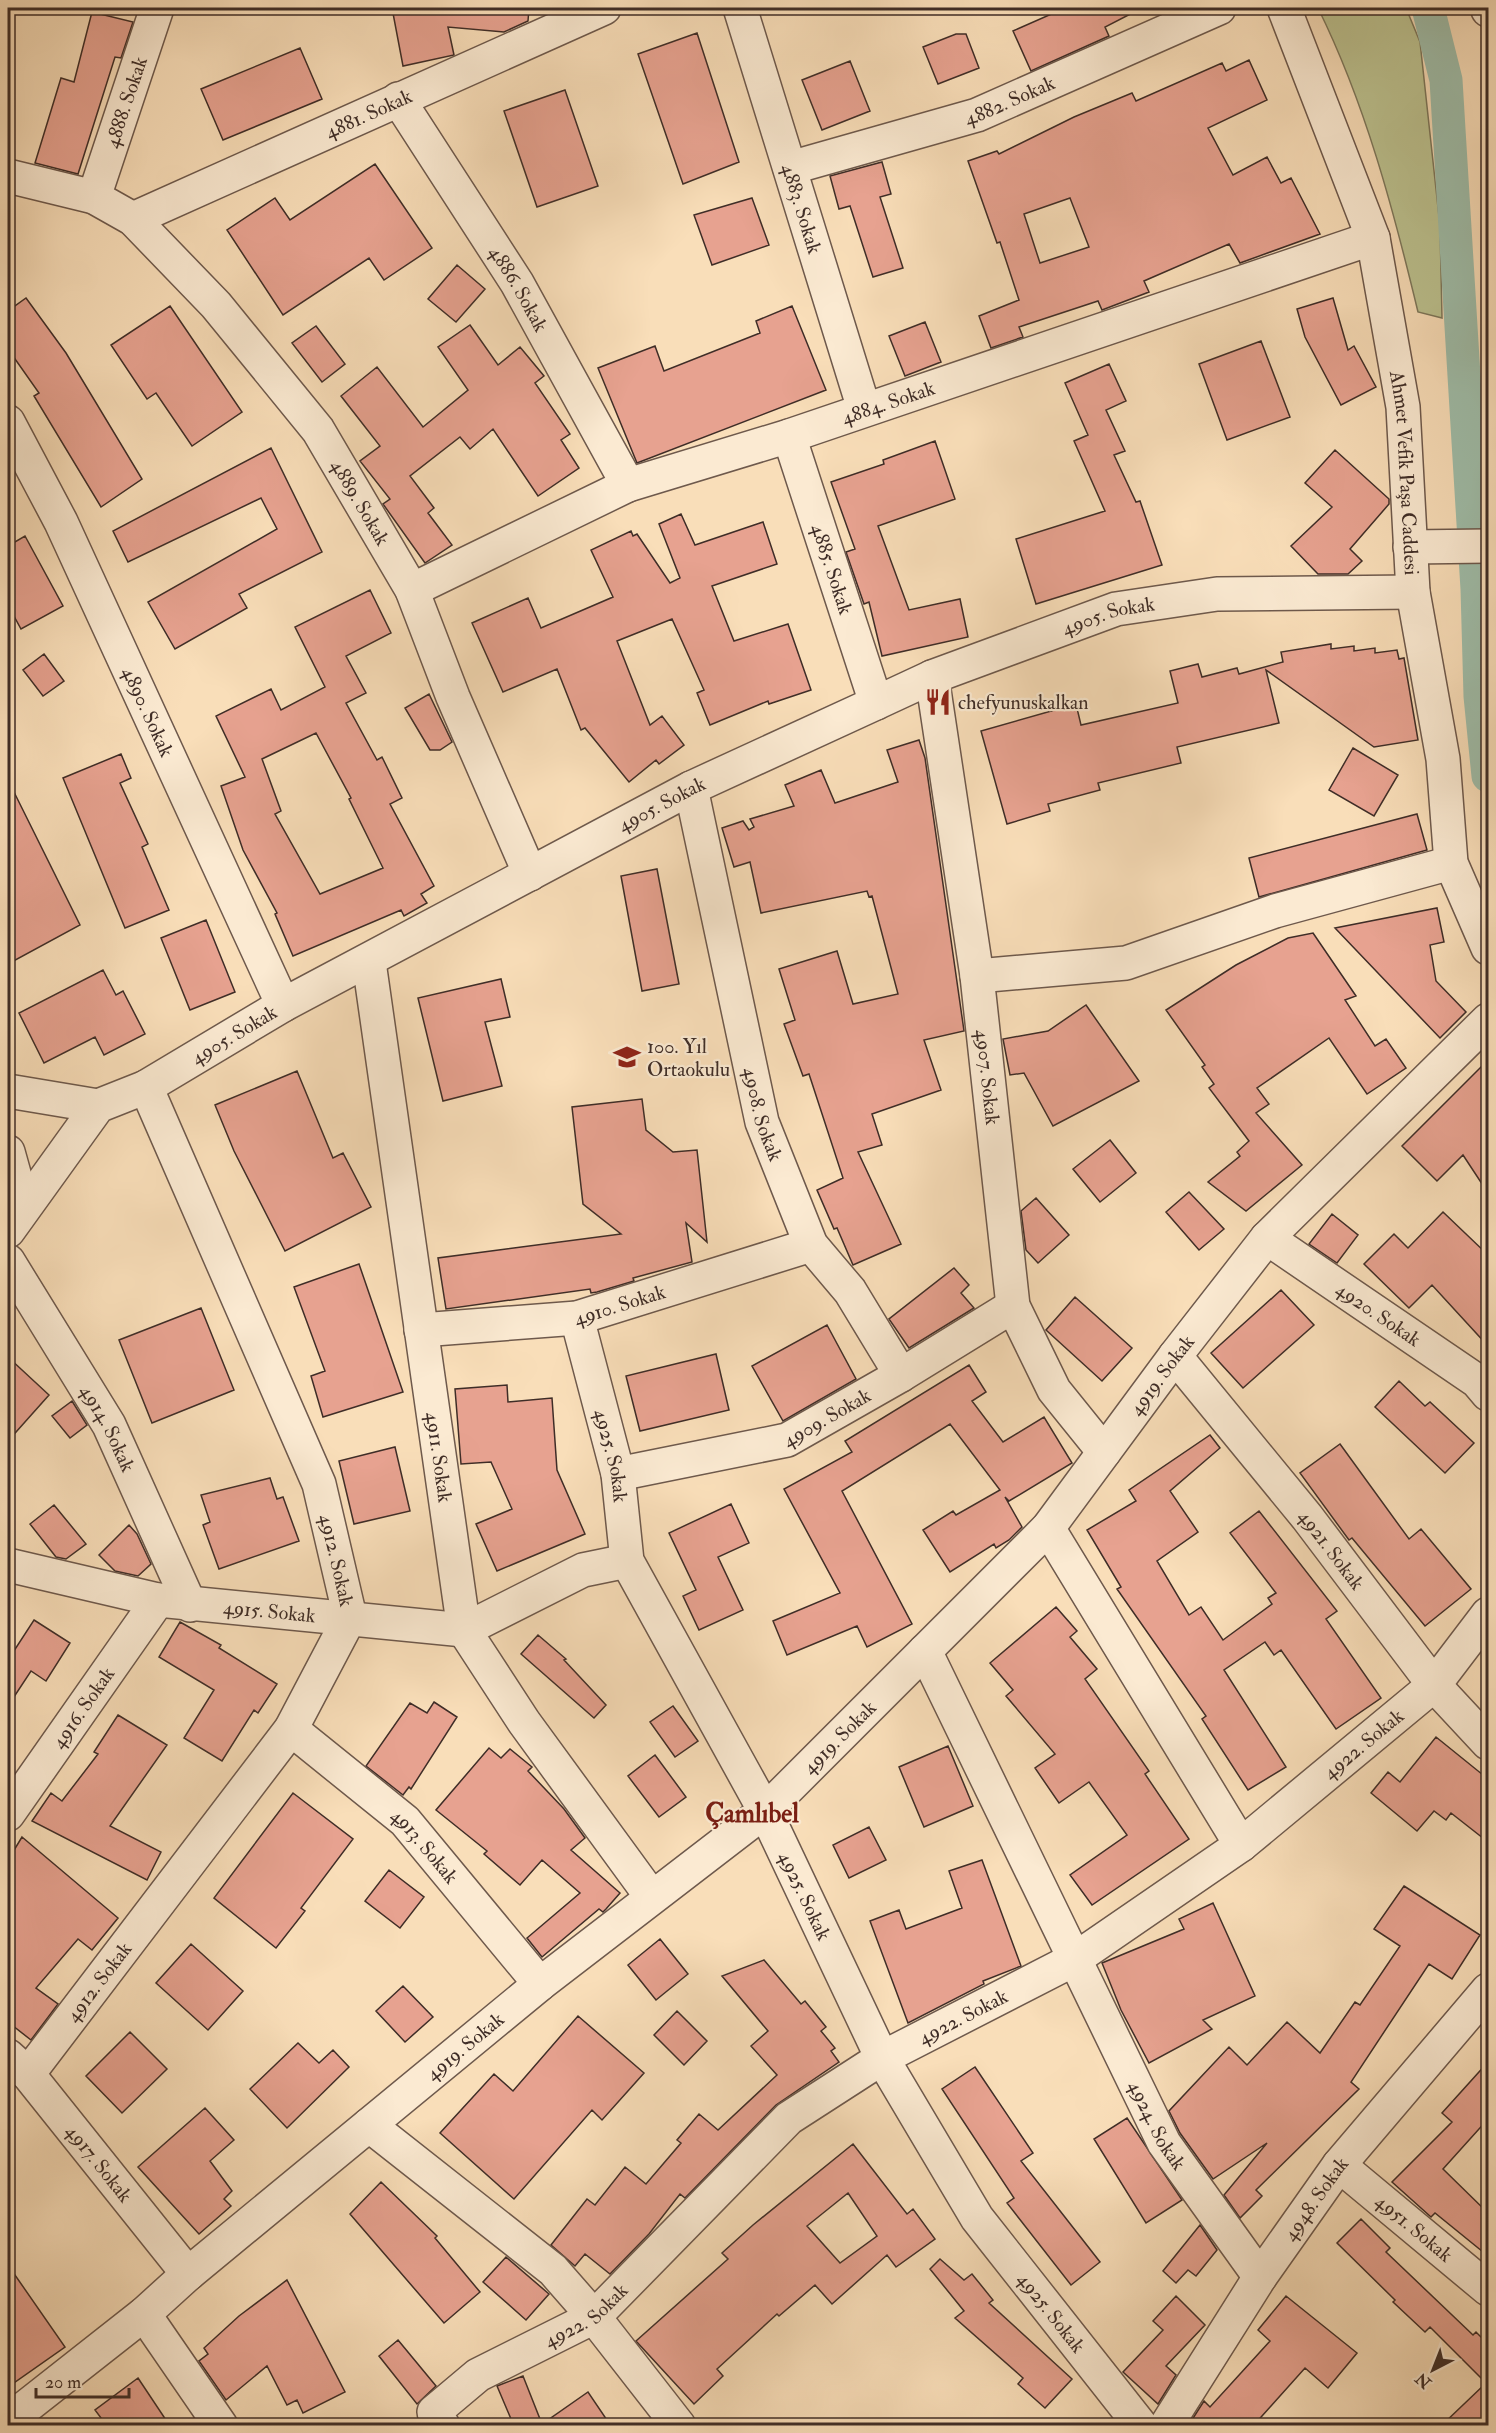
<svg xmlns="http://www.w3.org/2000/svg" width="1496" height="2433" font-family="'IM FELL Double Pica',serif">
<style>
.green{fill:#bcc290;stroke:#7e785c;stroke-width:1.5}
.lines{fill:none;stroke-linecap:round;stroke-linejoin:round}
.canal{stroke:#9fbda9;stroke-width:33}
.building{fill:#e7a290;stroke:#3f2d27;stroke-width:1.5;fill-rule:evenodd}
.minor-casing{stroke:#6e594c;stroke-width:36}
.minor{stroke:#fbead2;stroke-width:33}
.labels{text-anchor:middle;stroke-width:4.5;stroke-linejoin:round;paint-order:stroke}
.street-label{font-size:20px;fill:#3f2d27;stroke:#fbead2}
.poi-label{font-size:20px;fill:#3f2d27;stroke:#fbead2;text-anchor:start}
.district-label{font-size:26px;font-weight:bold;fill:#7a1f14;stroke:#fbead2}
</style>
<rect width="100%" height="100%" fill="#f9deb9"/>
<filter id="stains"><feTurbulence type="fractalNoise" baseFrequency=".00333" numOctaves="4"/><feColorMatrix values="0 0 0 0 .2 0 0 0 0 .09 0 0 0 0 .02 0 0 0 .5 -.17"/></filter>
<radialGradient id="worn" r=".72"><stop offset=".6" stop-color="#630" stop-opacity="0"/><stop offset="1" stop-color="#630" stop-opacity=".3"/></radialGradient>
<path class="green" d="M1318 8H1406L1420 42 1440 226 1442 318 1418 312C1393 208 1365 103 1318 8Z"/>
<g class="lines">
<path class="canal" d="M1428 8 1446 80 1477 589 1480 696 1488 776"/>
</g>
<path class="building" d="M392 8H529L528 21 504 32 448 27 454 55 403 66Z
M1065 8H1142L1105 27 1109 36 1031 71 1013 31Z
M92 12 133 22 121 58 115 57 78 174 35 163 61 78 74 82Z
M697 33 739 162 683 184 638 54Z
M956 34H966L979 68 938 84 923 47Z
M300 48 322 99 223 140 201 89Z
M1249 60 1267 100 1208 128 1233 175 1267 157 1281 183 1291 178 1320 234 1240 263 1229 244 1144 281 1149 292 1102 310 1098 301 1019 327 1023 337 991 348 979 316 1019 300 1000 242 997 243 968 161 997 151 999 154 1074 117 1132 93 1136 101 1222 63 1226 71ZM1070 198 1089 247 1040 263 1024 214Z
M850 61 870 111 822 130 802 80Z
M565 90 598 186 537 207 504 111Z
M882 162 891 194 880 197 903 268 873 277 850 206 839 209 830 176Z
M375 164 432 248 384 280 369 258 283 315 227 230 275 198 290 220Z
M752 198 769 245 712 265 694 215Z
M457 265 485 289 456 322 428 299Z
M26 298 66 353 142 479 101 507 34 396 39 393 8 349V311Z
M1333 298 1348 350 1354 346 1376 387 1341 405 1305 337 1297 309Z
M170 306 242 412 192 446 156 393 147 399 111 345Z
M792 306 826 390 637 463 598 368 655 346 664 371 760 333 756 321Z
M925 322 941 362 905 376 889 336Z
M470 325 498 365 520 347 544 376 535 383 570 434 561 440 579 468 538 496 493 429 470 449 460 437 410 476 434 508 428 513 452 545 425 563 383 504 390 499 360 461 380 446 341 396 377 367 423 427 468 390 438 347Z
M316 326 345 364 322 382 292 343Z
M1261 341 1290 417 1227 440 1199 364Z
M1109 364 1126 401 1106 410 1125 451 1114 455 1136 502 1140 501 1162 565 1036 604 1016 539 1105 511 1074 441 1088 435 1065 383Z
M935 441 955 499 878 526 909 610 960 599 968 637 882 656 869 602 864 604 846 552 855 549 831 482 884 464 883 460Z
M271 448 322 552 239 594 247 608 175 649 148 602 277 529 261 498 128 562 113 531Z
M1335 450 1389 499V504L1350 549 1362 561 1348 574H1318L1291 546 1332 507 1305 483Z
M681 514 695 545 763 522 777 564 712 586 734 641 788 624 811 690 769 704 768 701 710 725 697 693 704 690 672 619 617 641 650 725 662 716 684 745 659 764 656 760 629 782 585 728 581 730 557 669 503 692 472 623 528 598 541 628 613 597 591 550 631 531 633 536 637 534 670 583 680 578 659 524Z
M25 536 63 606 21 629 8 605V546Z
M370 590 391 633 346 656 366 693 346 703 377 760 382 757 402 798 390 804 434 886 421 894 427 903 404 916 401 910 293 956 275 914 277 913 243 850 221 786 245 777 216 716 271 689 281 710 325 687 295 627ZM316 733 351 798 349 799 383 868 320 894 275 814 281 811 262 759Z
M1331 644V649L1354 646V651L1375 648V653L1397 650 1399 659 1404 658 1418 740 1374 747 1266 670 1279 723 1177 747 1181 763 1098 783 1100 790 1048 804 1050 811 1007 824 981 731 1076 704 1081 725 1178 703 1170 671 1198 664 1202 677 1237 668 1239 674 1283 662 1281 652Z
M44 654 64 681 43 696 23 670Z
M429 694 452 742 440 750H430L405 708Z
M919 740 925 758 964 1031 924 1040 941 1090 872 1114 882 1145 858 1152 901 1244 853 1265 837 1228 834 1229 817 1190 843 1178 809 1074 803 1076 784 1024 795 1020 779 969 837 951 853 1004 898 994 872 896 869 897 867 891 761 913 750 862 734 867 722 828 743 821 749 830 754 827 750 819 794 806 785 785 821 770 835 803 898 782 887 750Z
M1353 748 1398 775 1374 816 1329 790Z
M121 754 131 778 120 783 148 844 142 847 169 910 125 928 63 778Z
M8 780 80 925 8 964Z
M1417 814 1427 850 1259 897 1249 858Z
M657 869 679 984 642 991 621 876Z
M1437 908 1444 942 1430 945 1436 981 1466 1012 1440 1038 1335 928Z
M206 920 235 992 190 1010 161 938Z
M1313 933 1356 996 1345 1000 1375 1046 1386 1039 1406 1068 1367 1094 1329 1038 1257 1088 1269 1104 1256 1113 1302 1165 1246 1211 1208 1182 1240 1156 1237 1152 1249 1141 1209 1088 1214 1084 1202 1067 1205 1065 1166 1010 1236 965 1288 938Z
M103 970 116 995 123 991 145 1034 104 1055 95 1037 44 1063 19 1013Z
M501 979 510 1017 485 1022 502 1086 443 1101 418 998Z
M1086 1005 1139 1081 1053 1126 1024 1073 1010 1075 1003 1039 1048 1031Z
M1488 1060V1193L1463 1155 1437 1181 1402 1146Z
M297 1071 333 1158 343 1153 371 1207 285 1251 234 1151 215 1105Z
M642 1099 646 1130 673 1152 697 1150 707 1242 686 1223 692 1262 633 1278 634 1281 597 1292 591 1293 590 1289 446 1309 438 1258 621 1234 583 1204 572 1107Z
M1110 1140 1136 1173 1100 1202 1073 1169Z
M1189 1192 1224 1229 1199 1250 1166 1212Z
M1036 1198 1069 1235 1038 1263 1026 1250 1021 1211Z
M1443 1212 1488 1255V1346L1432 1285 1409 1308 1364 1264 1394 1234 1408 1248Z
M1332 1214 1358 1235 1337 1263 1309 1244Z
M359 1264 403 1392 323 1417 311 1376 325 1371 294 1287Z
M954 1268 969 1285 961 1293 974 1308 909 1348 889 1319Z
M1281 1290 1314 1325 1243 1388 1211 1353Z
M1075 1297 1132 1348 1102 1381 1046 1330Z
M201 1308 234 1390 152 1423 119 1340Z
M827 1325 856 1379 783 1421 752 1366Z
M716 1354 729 1410 640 1431 626 1376Z
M8 1357 49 1395 8 1441Z
M969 1365 986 1392 972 1401 1003 1442 1044 1417 1072 1463 1009 1501 1005 1497 1022 1527 1009 1540 996 1548 994 1544 950 1572 923 1530 953 1511 956 1515 1000 1490 950 1424 842 1491 912 1624 867 1647 857 1626 787 1655 773 1621 840 1593 784 1489 852 1452 845 1441Z
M1399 1381 1425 1406 1430 1402 1474 1443 1445 1473 1375 1407Z
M507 1385 508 1402 552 1398 557 1470 585 1534 497 1571 476 1524 512 1509 491 1462 461 1464 455 1389Z
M72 1401 87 1425 70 1438 52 1416Z
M1210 1435 1220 1448 1170 1491 1198 1532 1157 1561 1189 1615 1201 1607 1223 1640 1272 1604 1268 1598 1276 1593 1230 1533 1259 1511 1337 1611 1326 1619 1381 1698 1336 1729 1281 1650 1274 1655 1265 1642 1224 1670 1286 1767 1248 1790 1202 1719 1206 1716 1117 1589 1121 1587 1087 1530 1136 1501 1129 1490Z
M1340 1444 1409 1539 1421 1529 1471 1589 1425 1626 1352 1538 1349 1540 1300 1473Z
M395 1447 410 1511 354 1524 339 1461Z
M270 1478 277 1499 283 1497 299 1541 219 1569 203 1525 210 1522 201 1495Z
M731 1504 749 1543 718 1557 743 1610 699 1630 683 1596 696 1590 669 1533Z
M54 1505 86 1544 66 1559 56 1557 30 1524Z
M129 1525 137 1534 151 1564 138 1576 115 1571 99 1555Z
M1056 1607 1077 1631 1070 1637 1097 1669 1085 1679 1149 1771 1145 1774 1189 1839 1092 1905 1070 1875 1127 1835 1089 1782 1059 1803 1035 1768 1055 1754 1006 1696 1013 1690 990 1663Z
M34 1620 70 1643 46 1681 31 1671 8 1706V1660Z
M180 1622 221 1645 219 1648 277 1684 258 1713 254 1710 222 1761 184 1738 214 1690 159 1657Z
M538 1635 566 1659 564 1660 606 1705 594 1718 521 1654Z
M434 1702 457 1717 411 1789 409 1787 403 1795 366 1766 410 1703 427 1713Z
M673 1706 698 1741 675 1757 650 1722Z
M118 1715 167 1745 110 1826 161 1852 147 1880 32 1821 51 1793 62 1801 98 1754 94 1752Z
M1436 1737 1488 1779V1842L1451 1813 1446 1820 1434 1811 1417 1831 1371 1793 1388 1772 1400 1782Z
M948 1746 973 1806 924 1827 899 1767Z
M489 1748 501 1758 510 1749 532 1767 528 1771 564 1809 585 1838 571 1850 620 1893 606 1909 603 1912 599 1909 542 1957 527 1938 580 1893 542 1860 520 1885 484 1854 487 1851 436 1810Z
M655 1755 686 1797 659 1817 628 1776Z
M293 1793 353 1839 301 1908 305 1911 276 1948 214 1898Z
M869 1827 886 1860 849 1878 833 1845Z
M22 1837 118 1918 92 1950 78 1939 36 1988 58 2004 31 2040 8 2022V1860Z
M982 1860 1021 1966 983 1981 984 1984 908 2023 870 1921 899 1910 906 1929 962 1908 949 1871Z
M389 1870 424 1897 400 1928 365 1901Z
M1404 1886 1480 1935 1452 1979 1429 1964 1351 2082 1359 2089 1256 2190 1262 2196 1240 2218 1224 2195 1267 2143 1213 2179 1180 2133 1169 2111 1229 2047 1247 2065 1287 2022 1320 2053 1355 2002 1360 2005 1400 1946 1374 1929Z
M1213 1903 1255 1996 1203 2020 1212 2029 1149 2063 1121 2010 1102 1963 1184 1929 1179 1919Z
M660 1939 688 1974 656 2000 628 1965Z
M191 1944 243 1991 208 2030 156 1983Z
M764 1960 801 2004 805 2001 826 2027 821 2031 835 2048 831 2051 839 2062 776 2105 685 2198 680 2194 649 2234 610 2274 585 2254 575 2266 551 2245 587 2199 595 2205 625 2167 646 2184 681 2143 677 2140 699 2114 718 2130 777 2075 751 2046 768 2031 722 1976Z
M403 1986 433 2017 405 2042 376 2011Z
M677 2011 707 2041 684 2065 654 2035Z
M578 2016 644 2073 602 2120 592 2110 514 2199 440 2133 494 2074 513 2091Z
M130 2032 167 2069 122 2113 86 2076Z
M298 2043 319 2063 333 2050 349 2067 287 2128 250 2089Z
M1488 2062V2119L1443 2169 1488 2213V2256L1435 2213 1431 2217 1392 2182 1452 2122 1442 2113Z
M975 2067 1033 2153 1021 2161 1100 2262 1071 2285 1007 2203 1014 2198 942 2089Z
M205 2108 234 2140 210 2161 232 2191 224 2199 231 2206 199 2234 138 2167Z
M1127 2118 1182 2200 1146 2223 1094 2139Z
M853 2144 907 2214 913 2209 935 2239 896 2267 887 2255 832 2304 815 2285 779 2316 777 2314 717 2369 723 2376 694 2404 636 2341 728 2259 722 2253 753 2225ZM848 2193 877 2236 840 2263 807 2226Z
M381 2182 437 2236 435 2238 480 2292 444 2323 350 2214Z
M1361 2219 1390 2248 1386 2252 1473 2335 1476 2332 1488 2344V2426H1441L1486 2383 1430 2327 1425 2332 1393 2302 1395 2300 1337 2243Z
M1200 2225 1217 2250 1196 2276 1188 2270 1176 2283 1163 2271Z
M506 2257 549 2294 526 2320 483 2282Z
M940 2259 964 2280 972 2274 993 2300 989 2303 1072 2379 1045 2408 1018 2384 1023 2378 955 2318 964 2311 930 2269Z
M8 2265 65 2347 8 2387Z
M287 2280 345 2392 303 2413 297 2400 287 2405 267 2366 226 2400 199 2361 208 2354 204 2348 239 2316Z
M1176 2296 1205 2325 1166 2366 1176 2375 1158 2404 1123 2372 1163 2330 1153 2321Z
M1286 2296 1357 2353 1328 2388 1305 2368 1253 2426H1188L1204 2401 1210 2407 1270 2341 1258 2330Z
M398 2340 436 2386 417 2404 379 2356Z
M523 2376 542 2424 588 2392 611 2426H514L497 2386Z
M138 2378 170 2426H107L95 2410Z"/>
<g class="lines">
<defs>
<g id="minor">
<path id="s1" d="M740 8 864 409"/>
<path id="s2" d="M1284 8 1373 238 1403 407 1413 592 1443 759 1451 863 1488 948"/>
<path d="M1488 8V10"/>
<path id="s3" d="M398 99 517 283 628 485"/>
<path id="s4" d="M790 168 977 115 1219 8"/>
<path id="s5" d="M8 176 94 197 133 219 216 305 318 430 412 590 453 697 530 874"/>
<path id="s6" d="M94 197 157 8"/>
<path id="s7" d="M133 219 604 8"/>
<path id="s8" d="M8 422 61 522 283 1005"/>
<path id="s9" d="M789 436 876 703"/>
<path d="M1410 547 1488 546"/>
<path id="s10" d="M412 590 628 485 789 436 1373 238"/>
<path id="s11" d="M932 677 977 976 1013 1306 1054 1390 1104 1452"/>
<path id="s12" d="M691 788 762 1122 811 1245 850 1291 901 1375"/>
<path id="s13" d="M369 962 464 1630 524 1722 651 1896"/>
<path d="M977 976 1126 963 1275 911 1451 863"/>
<path d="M8 1091 98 1106"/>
<path d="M8 1152 23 1206"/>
<path id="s14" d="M8 1231 98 1106 146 1087 283 1005 691 788 876 703 932 677 1116 609 1217 594 1413 592"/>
<path id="s15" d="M1267 1238 1477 1381 1488 1394"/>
<path id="s16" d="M8 1261 109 1425 190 1605"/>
<path id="s17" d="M577 1318 618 1474 627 1561 765 1811 882 2058 977 2218 1141 2426"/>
<path id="s18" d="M421 1330 577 1318 811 1245"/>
<path id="s19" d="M1175 1356 1307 1517 1434 1685 1488 1743"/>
<path id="s20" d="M618 1474 787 1440 901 1375 1013 1306"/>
<path d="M1048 1528 1241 1845"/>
<path id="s21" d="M8 1565 158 1600 464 1630 583 1570 627 1561"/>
<path id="s22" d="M925 1651 1164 2143 1260 2277"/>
<path id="s23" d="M291 1729 405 1821 540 1984"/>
<path id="s24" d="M8 1814 158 1600"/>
<path id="s25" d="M8 2056 28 2074 188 2274"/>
<path id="s26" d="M28 2074 291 1729 350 1617 319 1484 146 1087"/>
<path d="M369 2125 553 2270 594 2317 679 2426"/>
<path id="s27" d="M1339 2165 1488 2289"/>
<path d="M144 2314 221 2426"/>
<path id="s28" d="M8 2421 144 2314 188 2274 540 1984 765 1811 1048 1528 1175 1356 1267 1238 1488 1020"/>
<path id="s29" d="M443 2426 434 2412 478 2375 594 2317 789 2118 882 2058 1075 1959 1241 1845 1434 1685 1488 1614"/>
<path id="s30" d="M1166 2426 1260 2277 1339 2165 1488 1990"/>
</g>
</defs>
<use href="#minor" class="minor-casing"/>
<use href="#minor" class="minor"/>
</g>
<defs>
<symbol id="restaurant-bare" viewBox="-9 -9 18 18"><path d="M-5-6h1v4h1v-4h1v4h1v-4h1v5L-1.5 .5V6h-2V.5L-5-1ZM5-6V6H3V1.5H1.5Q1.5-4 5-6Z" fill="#8f2418" stroke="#fbead2" stroke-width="2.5" paint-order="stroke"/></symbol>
<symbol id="school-bare" viewBox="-9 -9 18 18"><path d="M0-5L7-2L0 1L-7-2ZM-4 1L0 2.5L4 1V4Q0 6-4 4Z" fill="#8f2418" stroke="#fbead2" stroke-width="2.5" paint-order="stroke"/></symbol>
</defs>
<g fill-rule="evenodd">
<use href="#restaurant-bare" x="919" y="683" width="38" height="38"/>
<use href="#school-bare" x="608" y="1038" width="38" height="38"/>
</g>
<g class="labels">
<g class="street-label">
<text dy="7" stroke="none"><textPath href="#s4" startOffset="230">4882. Sokak</textPath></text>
<text dy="7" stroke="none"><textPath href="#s6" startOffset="100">4888. Sokak</textPath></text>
<text dy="7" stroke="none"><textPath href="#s7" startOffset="258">4881. Sokak</textPath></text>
<text dy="7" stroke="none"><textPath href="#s1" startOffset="210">4883. Sokak</textPath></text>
<text dy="7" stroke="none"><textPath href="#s3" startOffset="225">4886. Sokak</textPath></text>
<text dy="7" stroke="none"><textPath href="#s10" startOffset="513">4884. Sokak</textPath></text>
<text dy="7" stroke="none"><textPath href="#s2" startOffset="484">Ahmet Vefik Paşa Caddesi</textPath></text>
<text dy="7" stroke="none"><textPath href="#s5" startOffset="498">4889. Sokak</textPath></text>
<text dy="7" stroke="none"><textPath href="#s9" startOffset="140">4885. Sokak</textPath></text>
<text dy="7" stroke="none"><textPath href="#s14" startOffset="1280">4905. Sokak</textPath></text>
<text dy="7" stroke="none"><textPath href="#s8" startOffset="322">4890. Sokak</textPath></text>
<text dy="7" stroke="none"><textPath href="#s14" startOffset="794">4905. Sokak</textPath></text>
<text dy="7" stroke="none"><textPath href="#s14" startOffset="308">4905. Sokak</textPath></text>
<text dy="7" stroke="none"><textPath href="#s11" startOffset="404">4907. Sokak</textPath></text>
<text dy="7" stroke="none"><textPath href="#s12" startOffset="334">4908. Sokak</textPath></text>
<text dy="7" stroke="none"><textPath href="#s18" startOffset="201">4910. Sokak</textPath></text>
<text dy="7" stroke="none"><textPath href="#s15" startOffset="135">4920. Sokak</textPath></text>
<text dy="7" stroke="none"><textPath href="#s28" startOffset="1563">4919. Sokak</textPath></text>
<text dy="7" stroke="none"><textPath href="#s20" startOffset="218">4909. Sokak</textPath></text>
<text dy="7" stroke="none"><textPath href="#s16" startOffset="195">4914. Sokak</textPath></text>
<text dy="7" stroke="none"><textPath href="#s13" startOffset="500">4911. Sokak</textPath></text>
<text dy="7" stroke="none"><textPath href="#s17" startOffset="142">4925. Sokak</textPath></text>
<text dy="7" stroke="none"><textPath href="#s19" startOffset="249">4921. Sokak</textPath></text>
<text transform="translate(337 1560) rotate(77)" y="7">4912. Sokak</text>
<text dy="7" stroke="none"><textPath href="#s21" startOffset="266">4915. Sokak</textPath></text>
<text dy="7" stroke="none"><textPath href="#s24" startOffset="130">4916. Sokak</textPath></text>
<text dy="7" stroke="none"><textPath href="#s28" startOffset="1077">4919. Sokak</textPath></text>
<text dy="7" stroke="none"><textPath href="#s29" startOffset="1170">4922. Sokak</textPath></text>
<text dy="7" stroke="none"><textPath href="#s23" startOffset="178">4913. Sokak</textPath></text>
<text dy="7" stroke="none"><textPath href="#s17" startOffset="628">4925. Sokak</textPath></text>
<text dy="7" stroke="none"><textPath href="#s26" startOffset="116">4912. Sokak</textPath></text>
<text dy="7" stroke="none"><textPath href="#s29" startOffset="684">4922. Sokak</textPath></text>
<text dy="7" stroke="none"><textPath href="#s28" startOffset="591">4919. Sokak</textPath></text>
<text dy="7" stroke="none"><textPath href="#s22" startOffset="528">4924. Sokak</textPath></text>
<text dy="7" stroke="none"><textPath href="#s25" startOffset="141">4917. Sokak</textPath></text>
<text dy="7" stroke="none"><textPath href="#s30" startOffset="272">4948. Sokak</textPath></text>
<text dy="7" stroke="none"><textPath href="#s27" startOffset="98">4951. Sokak</textPath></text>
<text dy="7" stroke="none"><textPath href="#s29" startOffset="198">4922. Sokak</textPath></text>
<text dy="7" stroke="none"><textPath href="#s17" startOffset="1114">4925. Sokak</textPath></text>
</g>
<g class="poi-label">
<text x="958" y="709">chefyunuskalkan</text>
<text x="647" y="1053">100. Yıl<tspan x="647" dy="23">Ortaokulu</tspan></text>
</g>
<g class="district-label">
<text x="752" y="1822">Çamlıbel</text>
</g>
</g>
<rect width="1496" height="2433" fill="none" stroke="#f9deb9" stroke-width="30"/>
<rect x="9" y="9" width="1478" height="2415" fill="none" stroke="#3f2d27" stroke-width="3"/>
<rect x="15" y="15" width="1466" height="2403" fill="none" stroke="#3f2d27" stroke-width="1.5"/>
<g transform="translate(1433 2370) rotate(222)" stroke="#fbead2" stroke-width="4.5" paint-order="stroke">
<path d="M0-4.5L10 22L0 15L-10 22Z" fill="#3f2d27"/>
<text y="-9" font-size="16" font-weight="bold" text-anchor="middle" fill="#3f2d27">N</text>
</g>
<path d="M36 2388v9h93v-9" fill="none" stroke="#3f2d27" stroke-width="3"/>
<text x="45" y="2388" font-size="18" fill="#3f2d27" stroke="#fbead2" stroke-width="4.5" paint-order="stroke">20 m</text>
<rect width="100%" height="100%" filter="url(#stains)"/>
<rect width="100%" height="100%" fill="url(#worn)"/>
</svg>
